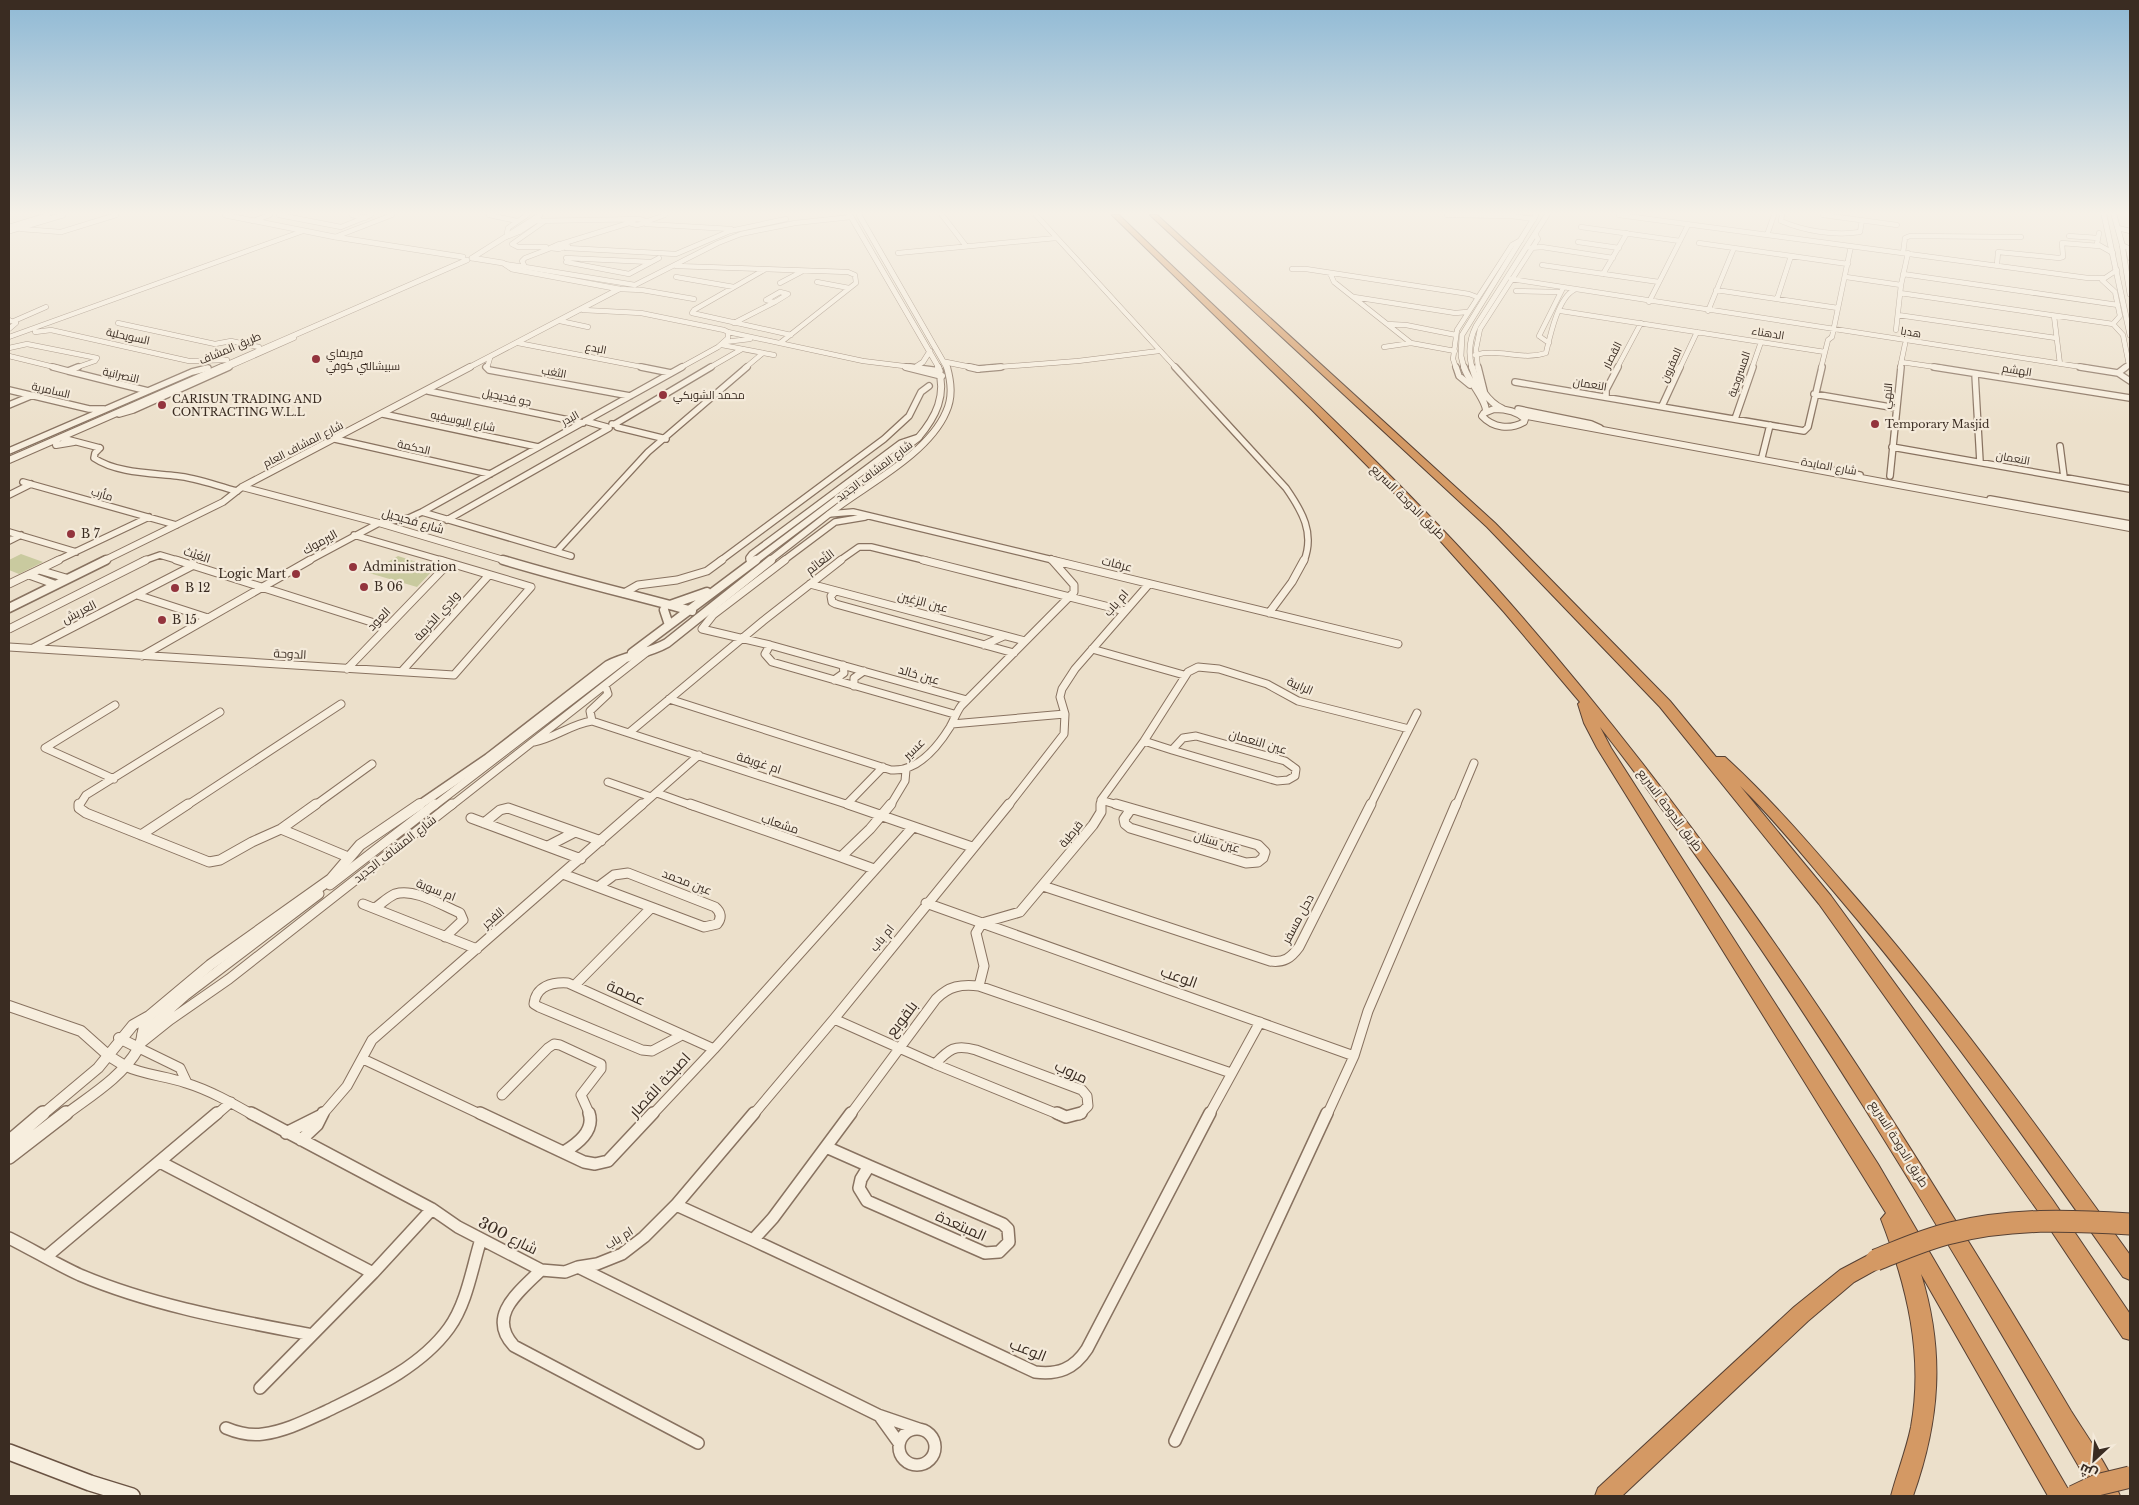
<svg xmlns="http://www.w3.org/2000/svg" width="2139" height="1505" font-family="'Libre Baskerville',Cairo,serif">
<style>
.green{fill:#c9ca9f}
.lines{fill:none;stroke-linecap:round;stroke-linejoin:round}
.minor-far4-casing{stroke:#887260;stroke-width:5.5}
.minor-far3-casing{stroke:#887260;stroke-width:8}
.minor-far2-casing{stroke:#887260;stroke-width:9}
.minor-far1-casing{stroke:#887260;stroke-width:11}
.minor-casing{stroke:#887260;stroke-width:14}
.tertiary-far4-casing{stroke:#887260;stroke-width:6}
.tertiary-far3-casing{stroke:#887260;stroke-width:8}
.tertiary-far2-casing{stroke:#887260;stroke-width:11}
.tertiary-far1-casing{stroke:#887260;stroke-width:12}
.tertiary-casing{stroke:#887260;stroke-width:16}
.secondary-casing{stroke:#6a5343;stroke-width:18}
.motorway-casing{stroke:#574134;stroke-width:2}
.minor-far4{stroke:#f7eede;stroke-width:4.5}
.minor-far3{stroke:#f7eede;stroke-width:5.5}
.minor-far2{stroke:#f7eede;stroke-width:7}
.minor-far1{stroke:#f7eede;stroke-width:9}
.minor{stroke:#f7eede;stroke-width:11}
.tertiary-far4{stroke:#f7eede;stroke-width:5}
.tertiary-far3{stroke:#f7eede;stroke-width:6}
.tertiary-far2{stroke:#f7eede;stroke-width:8}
.tertiary-far1{stroke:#f7eede;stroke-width:10}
.tertiary{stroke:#f7eede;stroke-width:13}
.secondary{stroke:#f7eede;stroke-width:15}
.motorway{fill:#d49964;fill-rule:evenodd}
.motorway-bridge-casing{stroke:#574134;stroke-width:23;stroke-linecap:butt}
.motorway-bridge{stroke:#d49964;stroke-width:21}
.poi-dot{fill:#93343d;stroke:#f4eada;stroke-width:2}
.labels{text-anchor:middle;stroke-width:4.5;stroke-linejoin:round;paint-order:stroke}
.far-street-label{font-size:11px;fill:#3a2c22;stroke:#f4eada}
.far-poi-label{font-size:11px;fill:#3a2c22;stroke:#f4eada;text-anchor:start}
.street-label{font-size:12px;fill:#3a2c22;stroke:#f4eada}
.poi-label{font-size:12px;fill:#3a2c22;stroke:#f4eada;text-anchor:start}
.near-street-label{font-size:15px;fill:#3a2c22;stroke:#f4eada}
</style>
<rect width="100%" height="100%" fill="#ece0cb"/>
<path class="green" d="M21 554 43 562 19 574 9 570V560Z
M398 556 435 568 417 587 369 573Z"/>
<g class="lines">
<defs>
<path id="minor-far4" d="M279 215 341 227 371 215
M352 215 365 218
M489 215 517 221
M942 215 966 246
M1036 215 1176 368
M1447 215 1512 216 1534 219
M1619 215 2088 278H2103
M1782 215 1781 221C1804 231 1835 236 1860 232L1862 220
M1823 215 1897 225
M253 221 270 215
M535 221 640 219 648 222 637 225 629 223 634 220
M545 221 512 244 518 247H546
M648 221 665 215
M646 224 731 229
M9 227 48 215
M1581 227 1680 241
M2118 228 2130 231
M21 229 61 232 116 215
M507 233 508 228 527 215
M2099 233 2097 244 2113 253
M1767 235 1774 215
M2069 236 2098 238
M335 237 392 215
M506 237 519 232 539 219
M1578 242 1619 248
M1699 243 1848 264
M559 244 568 246 559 249 550 248Z
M561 244 629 223
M2122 245 2128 248 2130 258
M551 248 525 258 522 261 525 267 635 285 718 243 741 234 795 223 851 217
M566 248 676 254 730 231 786 219
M1530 248 1542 247 1613 258
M898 253 1056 238
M1903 253 1905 238 1910 236 2021 237
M566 258 651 262
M566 262 629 274 659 258
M505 264 525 267
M1542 265 1659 282
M1997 265 1998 252 2059 258 2063 257 2062 243 2099 246
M676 266 848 272 855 275 856 283 780 343
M1292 269H1306L1469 294 1477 297
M764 270 694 310 692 313 791 335
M2117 270 2102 280 2115 292 2120 316 2113 324 2123 335 2129 365 2124 368
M1330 273 1334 282 1411 343 1455 351
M1603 274 1627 233
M1903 274 2118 305
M676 277 734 287
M1846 277 1901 285
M1511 279 2088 368
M817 282 849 288
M780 283 801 272
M619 289 642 290 694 299
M1716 290 1838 308
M1516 291 1558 292
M780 292 788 294 775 302 766 300Z
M1900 293 2113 324
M1354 297 1455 313 1467 312
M1777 299 1791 256
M1649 302 1688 225
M583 310 641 313 724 330
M1561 311 1825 352
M1708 311 1734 248
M1898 315 2056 338
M2054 316 2060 364
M9 320 16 323 9 329
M14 321 46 307
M560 321 588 327
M118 323 215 344 231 341 259 347
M734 323 775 302
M1387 324 1406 325 1456 335
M1896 330 1901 285 1908 253
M35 332 51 330 189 361 227 360
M728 332 863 361 920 368
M9 337 303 231
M725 342 750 339
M518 343 647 368
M1549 343 1539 336 1563 288
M722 345 774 355
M1384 347 1411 343
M9 348 27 344 97 358 95 361 75 368
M1475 355C1499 348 1522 361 1546 353 1550 336 1558 298 1574 290
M9 356 58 368
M1901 362 1942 368
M226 368 294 338
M487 368 490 358
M680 368 718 347 728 338V332L724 330
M709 368 742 349
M745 368 763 353
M986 368 1078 361 1159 351
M1456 368 1453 359 1457 330 1512 245 1521 240
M1478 368 1476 349 1480 329 1538 239 1535 234
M1617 368 1641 323
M1680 368 1697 332
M1752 368 1761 342
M1821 368 1828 340 1832 337 1851 246
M1900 368 1905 344"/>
<path id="minor-far3" d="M53 367 68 371
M78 367 68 371 148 391
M486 367 489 370 630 396
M641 367 671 373
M910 367 940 371
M1175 367 1286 488C1302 511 1315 533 1304 561
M1456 367 1459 376 1470 385
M1478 367 1484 391
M1934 367 2130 398
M2080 367 2118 373
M2126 367 2118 373 2130 381
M978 369 1001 367
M1975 374 1980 462
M1515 382 1804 431 1808 427 1822 367
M9 390 89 409H104
M428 391 583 423
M1814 394 1896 408
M1606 397V390L1618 367
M9 405 33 395
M1662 406 1680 367
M1518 409 1591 424 1600 428
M119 414 133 410 229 367
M383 414 538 447
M1735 419 1753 367
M585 421 607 427
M612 424 617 425V427L666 439
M615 424 711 367
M62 438 100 448
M335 439 490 474
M2060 446 2064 477
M1892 447 2130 489
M100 448 95 453 94 458C116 473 151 473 177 476 197 478 217 486 237 491
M9 451 192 372 208 368
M1762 457 1770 425
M1830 470 1860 475
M1890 476 1901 367
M23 482 176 525
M9 495 31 484
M1990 499 2130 524
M422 512 571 556
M829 514 853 512 1057 561
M447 520 609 428
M9 532 76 552
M354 535 444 561
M9 541 21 535
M557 551 648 452 747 367
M1051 559 1053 561
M56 561 149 517
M143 561 160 555 180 561
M308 561 379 523 409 518 422 512 682 367
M720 561 884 439 909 416 921 392 929 386
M750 561 749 558 752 554 901 443 919 437
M783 561 835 522 865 517
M839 561 859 547H871L928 561"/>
<path id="minor-far2" d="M176 560 387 627
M750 560 751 563
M785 560 713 615 702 629 770 645 967 700
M923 560 1125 611
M1052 560 1398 644
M39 570 66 578
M29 575 54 584
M9 584 59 560
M810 584 1025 641
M835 591 831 596 832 602 836 604 1014 653
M624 593 638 585 677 580 707 571 722 560
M137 595 208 618
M1269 613 1292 582 1304 560
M9 629 146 560
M770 645 765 654 772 662 954 714
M984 645 1004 636
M9 647 454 675 531 587 440 560
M33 648 194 565
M1092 649 1184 675
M142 656 310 560
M347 669 449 563
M402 671 489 575
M834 680 844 673 843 665
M854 686V678L864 671
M669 699 891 770C917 772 937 748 950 727 954 720 956 713 961 706L1074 592V585L1052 560
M592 721 590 711 608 694 605 685
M952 724 1065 714
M630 732 763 621 841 560
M1196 736 1285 761 1296 769 1295 776 1288 780 1277 781 1172 750 1183 738Z
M1144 741 1172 750
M534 742C555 738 571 724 592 721L852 806
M114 779 45 748 115 705
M608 782 651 797
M657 793 693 806
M1101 800 1121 806
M847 804 883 767
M79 806 86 795 220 712
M186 806 341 704
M314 806 372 764
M434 806 624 660
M451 806 647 652
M641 806 699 755
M890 806 905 781 906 770
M1008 806 1064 734 1065 714 1060 697 1062 689 1075 669 1149 584
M1101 806V800L1144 741 1188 672 1198 667 1219 669 1267 684 1298 701 1409 729
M1370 806 1417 713
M1456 806 1474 763"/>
<path id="minor-far1" d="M79 804V808L86 813 209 862 220 860 252 842 281 829 316 804
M690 804 841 857 870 829 891 804
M848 804 972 847
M1116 804 1258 845 1265 852 1263 858 1258 862 1246 863 1130 828 1125 824 1124 819 1131 809
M471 818 581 859
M484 823 500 810 508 808 601 841
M281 829 348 857
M141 835 188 804
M548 846 575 832
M841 857 874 869
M563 874 704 927 717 924C722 918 721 912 715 907L628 873 614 875 598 887
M330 885 435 804
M1043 886 1270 961C1284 963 1291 958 1299 947L1371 804
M926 903 1354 1056 1368 1011 1456 804
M363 904 477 949
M375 908C381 904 388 897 395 894 415 888 441 905 460 913L463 920 445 937
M575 985 651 908
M979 986 984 966 976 933 982 923 1020 912 1093 825 1101 812V804
M834 1019 935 1064
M142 1034 186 995 319 894
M682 1035 652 1051 642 1050 539 1007 534 1004C536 986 552 982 568 983L714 1049
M140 1044 170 1020 229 979 452 804
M139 1048 180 1068 187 1083
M363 1059 482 1115
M125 1066C144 1075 166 1076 186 1083 209 1090 232 1103 253 1115
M502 1095 548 1048 554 1044 560 1045 601 1064V1069L581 1095 590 1115
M216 1115 231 1102
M322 1115 347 1086 372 1040 642 804
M652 1115 714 1049 913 827
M753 1115 834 1019 1009 804
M850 1115 936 999C949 986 961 984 979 986L1231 1073
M1060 1115 935 1064C949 1049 955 1044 976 1050L1082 1090 1087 1096 1088 1106 1079 1115
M1209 1115 1260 1022
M1327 1115 1354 1056"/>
<path id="minor" d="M251 1113 432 1209 458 1227 541 1270 565 1272 578 1267 878 1415 919 1429
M480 1113 584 1162 595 1164 608 1161 653 1113
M1057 1113 1066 1117 1081 1113
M286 1133 322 1115
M301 1140 317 1125 323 1113
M826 1147 869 1166
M564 1152C577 1144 595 1131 589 1113
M160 1162 373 1273
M869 1166 1003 1224 1008 1229 1009 1242 999 1252 985 1253 867 1201 859 1188 861 1179Z
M676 1205 753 1240 773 1218 851 1113
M9 1238C33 1250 56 1264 80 1275 153 1306 234 1320 312 1335
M753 1240 1035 1372C1058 1375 1074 1369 1087 1349L1210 1113
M46 1257 217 1113
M578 1267 597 1264 622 1254 644 1237 676 1205 754 1113
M541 1270C519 1292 486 1316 514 1346L698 1443
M260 1388 373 1273 432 1209
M881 1418 899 1443
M226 1428C238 1433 250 1436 263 1434 286 1431 307 1420 327 1411 370 1390 420 1368 449 1328 467 1303 472 1268 481 1239
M899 1447a18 18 0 1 1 36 0a18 18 0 1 1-36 0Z
M1175 1441 1327 1113"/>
<path id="tertiary-far4" d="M225 215 335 237 463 257
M850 215 939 368
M859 215 947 368
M2104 215 2130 335
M2114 215 2122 244 2130 294
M9 231 63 215
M472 258 540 215
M945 362 975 368
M917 366 923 362 930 351
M905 367 911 368
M219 368 467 260
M468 368 619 289 512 269 503 263 472 258
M1464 368 1461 356 1462 335 1536 215
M1472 368C1468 353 1469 340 1476 326L1547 215"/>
<path id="tertiary-far3" d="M906 367 942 376
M969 367 978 369
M1464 367C1468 381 1486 399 1486 411
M1472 367C1477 384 1487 402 1503 409
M1494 409C1505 409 1517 411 1525 419L1524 422C1510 430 1493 428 1482 416L1484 413Z
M1522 415 2130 528
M56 445 74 442
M9 460 222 367
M242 487 379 523 507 561
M103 561 223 502 242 487 470 367
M755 561 918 438C936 417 947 395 938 367
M769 561C792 543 815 525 838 507 872 482 929 452 946 412 953 397 951 382 947 367"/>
<path id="tertiary-far2" d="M503 560C566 579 629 594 692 611
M670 605 707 592
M9 608 106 560
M664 610 669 625
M632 653 756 560
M418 806 488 758 608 665C627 655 648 654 667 643L771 560"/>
<path id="tertiary-far1" d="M9 1006 81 1031 109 1056 125 1066
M119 1038 139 1048
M42 1115 98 1068 133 1025 149 1016
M65 1115C90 1096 122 1077 138 1049 144 1039 141 1026 149 1016L210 965 331 879 360 845 420 804"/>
<path id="tertiary" d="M9 1142 43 1113
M9 1157 66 1113"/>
<path id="secondary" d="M9 1452 90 1483 132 1496"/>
<path id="motorway" d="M1112 215H1119C1245 337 1376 454 1493 584 1671 783 1821 1002 1960 1228 1998 1289 2035 1350 2071 1411 2088 1438 2109 1467 2120 1496H2096C1943 1232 1789 969 1600 727L1611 748 1878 1164 2072 1496H2048L1921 1274C1945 1352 1940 1420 1913 1496H1891C1897 1473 1906 1451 1911 1427 1924 1355 1907 1286 1881 1219L1886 1213 1597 748 1584 723 1578 704 1580 702 1504 612 1427 526 1311 409Z
M1150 215H1157L1495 523 1670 701 1716 757H1725C1768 796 1806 840 1844 884 1947 1001 2039 1129 2130 1255V1280L2123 1277C2031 1146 1939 1015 1835 893 1804 857 1774 819 1740 786L1831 896 2052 1199 2130 1314V1340L2123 1338 2038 1211 1819 904 1660 707 1487 527Z
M1876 1251 1883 1254 1886 1260 1883 1266 1854 1282 1808 1321 1622 1496H1595L1598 1488 1794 1307 1840 1270Z"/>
</defs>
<use href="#minor-far4" class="minor-far4-casing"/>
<use href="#minor-far3" class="minor-far3-casing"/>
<use href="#minor-far2" class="minor-far2-casing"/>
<use href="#minor-far1" class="minor-far1-casing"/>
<use href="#minor" class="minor-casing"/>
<use href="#tertiary-far4" class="tertiary-far4-casing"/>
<use href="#tertiary-far3" class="tertiary-far3-casing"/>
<use href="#tertiary-far2" class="tertiary-far2-casing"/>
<use href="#tertiary-far1" class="tertiary-far1-casing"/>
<use href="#tertiary" class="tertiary-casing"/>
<use href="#secondary" class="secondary-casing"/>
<use href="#motorway" class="motorway-casing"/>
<use href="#minor-far4" class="minor-far4"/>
<use href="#minor-far3" class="minor-far3"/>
<use href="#minor-far2" class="minor-far2"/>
<use href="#minor-far1" class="minor-far1"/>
<use href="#minor" class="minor"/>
<use href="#tertiary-far4" class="tertiary-far4"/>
<use href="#tertiary-far3" class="tertiary-far3"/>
<use href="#tertiary-far2" class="tertiary-far2"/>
<use href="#tertiary-far1" class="tertiary-far1"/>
<use href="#tertiary" class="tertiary"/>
<use href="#secondary" class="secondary"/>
<use href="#motorway" class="motorway"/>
<defs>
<path id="motorway-bridge" d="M1876 1260C1901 1250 1925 1239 1951 1233 2010 1218 2070 1220 2130 1224
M2074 1496 2097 1485 2130 1477"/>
</defs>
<use href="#motorway-bridge" class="motorway-bridge-casing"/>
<use href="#motorway-bridge" class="motorway-bridge"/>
</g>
<linearGradient id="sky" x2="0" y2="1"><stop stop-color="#8fb9d5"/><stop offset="0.5" stop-color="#f6f1e8"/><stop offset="1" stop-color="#f6f1e8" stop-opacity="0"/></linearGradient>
<rect width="2139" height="426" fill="url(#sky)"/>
<g class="poi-dot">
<circle cx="316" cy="359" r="5"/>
<circle cx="663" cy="395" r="5"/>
<circle cx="162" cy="405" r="5"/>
<circle cx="1875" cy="424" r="5"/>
<circle cx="71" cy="534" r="5"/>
<circle cx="353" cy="567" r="5"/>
<circle cx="296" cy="574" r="5"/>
<circle cx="364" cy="587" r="5"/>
<circle cx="175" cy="588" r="5"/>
<circle cx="162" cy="620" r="5"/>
</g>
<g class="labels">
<g class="far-street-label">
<text transform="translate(1911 332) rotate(9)" y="4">هدبا</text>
<text transform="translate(1768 333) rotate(9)" y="4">الدهناء</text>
<text transform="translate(128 336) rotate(12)" y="4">السويحلية</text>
<text transform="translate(230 348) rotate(-23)" y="4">طريق المشاف</text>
<text transform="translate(596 348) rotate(11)" y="4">البدع</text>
<text transform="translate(1612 355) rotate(-63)" y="4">القصار</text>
<text transform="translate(1671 365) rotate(-66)" y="4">المقرون</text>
<text transform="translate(2017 370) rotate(9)" y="4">الهشم</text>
<text transform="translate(554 372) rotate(10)" y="4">الثغب</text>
<text transform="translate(1739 374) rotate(-71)" y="4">المسروحية</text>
<text transform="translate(121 375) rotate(13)" y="4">النصرانية</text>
<text transform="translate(1590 384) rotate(9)" y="4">النعمان</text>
<text transform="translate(51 390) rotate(13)" y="4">السامرية</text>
<text transform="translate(1887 396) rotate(-84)" y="4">النهي</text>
<text transform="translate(507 397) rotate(12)" y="4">جو فحيحيل</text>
<text transform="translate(570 418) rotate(-29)" y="4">البدر</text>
<text transform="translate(463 421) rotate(12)" y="4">شارع اليوسفيه</text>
<text transform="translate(303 444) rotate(-27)" y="4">شارع المشاف العام</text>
<text transform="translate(414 447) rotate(13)" y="4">الحكمة</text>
<text transform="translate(2013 458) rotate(10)" y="4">النعمان</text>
<text transform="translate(1829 466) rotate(10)" y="4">شارع المايدة</text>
<text transform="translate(874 471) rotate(-37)" y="4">شارع المشاف الجديد</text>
<text transform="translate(102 494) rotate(16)" y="4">مأرب</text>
</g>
<g class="far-poi-label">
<text x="326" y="357">فيريفاي<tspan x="326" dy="13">سبيشالتي كوفي</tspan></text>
<text x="673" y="399">محمد الشوبكي</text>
<text x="172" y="403">CARISUN TRADING AND<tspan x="172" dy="13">CONTRACTING W.L.L</tspan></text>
<text x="1885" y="428">Temporary Masjid</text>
</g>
<g class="street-label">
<text transform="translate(1408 502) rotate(45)" y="4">طريق الدوحة السريع</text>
<text transform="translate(413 521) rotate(16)" y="4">شارع فحيحيل</text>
<text transform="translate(320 542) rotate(-29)" y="4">اليرموك</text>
<text transform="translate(197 555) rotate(18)" y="4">الغَيْث</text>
<text transform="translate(820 562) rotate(-38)" y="4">النًعائم</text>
<text transform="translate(1117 564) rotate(14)" y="4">عرفات</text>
<text transform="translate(923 602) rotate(15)" y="4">عين الزغين</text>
<text transform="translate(1116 603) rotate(-49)" y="4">ام باب</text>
<text transform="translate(79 612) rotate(-27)" y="4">العريش</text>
<text transform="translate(437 616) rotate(-48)" y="4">وادي الخرمة</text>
<text transform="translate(379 619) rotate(-46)" y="4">العود</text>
<text transform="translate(290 654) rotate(3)" y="4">الدوحة</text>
<text transform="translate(919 675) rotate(16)" y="4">عين خالد</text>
<text transform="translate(1300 686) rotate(24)" y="4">الرابية</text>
<text transform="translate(1258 742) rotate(16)" y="4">عين النعمان</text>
<text transform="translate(914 749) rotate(-44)" y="4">عسير</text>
<text transform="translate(759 763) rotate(18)" y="4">ام غويفة</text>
<text transform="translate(1670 810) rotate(53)" y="4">طريق الدوحة السريع</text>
<text transform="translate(780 824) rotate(19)" y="4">مشعاب</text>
<text transform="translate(1071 834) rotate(-51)" y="4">قرطبة</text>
<text transform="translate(1217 842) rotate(17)" y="4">عين سنان</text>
<text transform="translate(395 849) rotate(-38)" y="4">شارع المشاف الجديد</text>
<text transform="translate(687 882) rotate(21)" y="4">عين محمد</text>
<text transform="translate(436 890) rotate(21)" y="4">ام سوية</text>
<text transform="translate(493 918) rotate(-41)" y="4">الفجر</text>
<text transform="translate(1298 919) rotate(-62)" y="4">دحل مسفر</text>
<text transform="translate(882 938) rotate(-51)" y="4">ام باب</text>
<text transform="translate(1899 1144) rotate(58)" y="4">طريق الدوحة السريع</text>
<text transform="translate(619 1238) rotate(-32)" y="4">ام باب</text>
</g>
<g class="poi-label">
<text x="81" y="538">B 7</text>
<text x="363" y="571">Administration</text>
<text x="286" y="578" text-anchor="end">Logic Mart</text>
<text x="374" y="591">B 06</text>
<text x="185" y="592">B 12</text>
<text x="172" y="624">B 15</text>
</g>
<g class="near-street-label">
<text transform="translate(1179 977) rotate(20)" y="5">الوعب</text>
<text transform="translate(626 993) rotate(24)" y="5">عصمة</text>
<text transform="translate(902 1019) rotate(-53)" y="5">بلقوبع</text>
<text transform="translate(1071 1072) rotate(25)" y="5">مروب</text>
<text transform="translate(660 1085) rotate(-47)" y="5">اصبخة القصار</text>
<text transform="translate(961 1226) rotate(24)" y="5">المبتعدة</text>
<text transform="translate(508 1236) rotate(27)" y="5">شارع 300</text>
<text transform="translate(1028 1350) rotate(22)" y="5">الوعب</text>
</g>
</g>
<rect width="2139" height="1505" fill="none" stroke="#3a2c22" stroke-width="20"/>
<g transform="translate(2094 1460) rotate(206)" stroke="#f4eada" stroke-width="4" paint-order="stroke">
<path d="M0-4L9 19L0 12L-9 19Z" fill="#3a2c22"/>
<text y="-8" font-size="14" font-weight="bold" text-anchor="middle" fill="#3a2c22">ش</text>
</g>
</svg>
